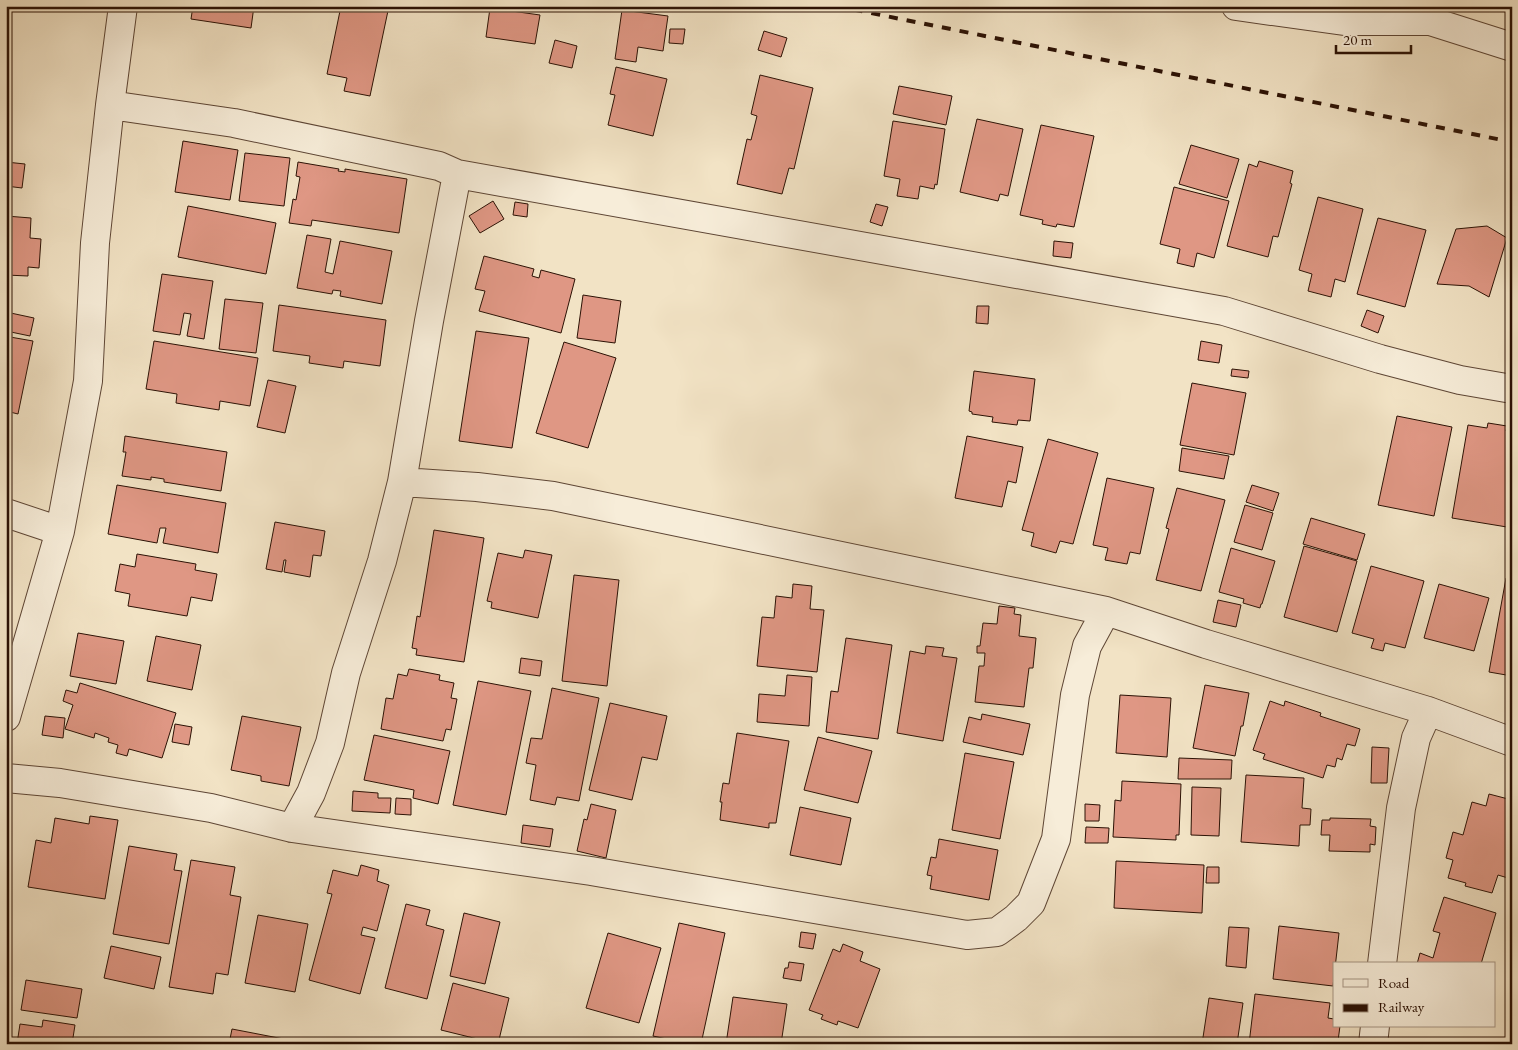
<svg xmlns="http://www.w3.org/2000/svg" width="1518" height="1050" font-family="'EB Garamond',serif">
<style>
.building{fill:#df9784;stroke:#2c1205}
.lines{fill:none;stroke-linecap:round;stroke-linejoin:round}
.minor-casing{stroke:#5e4635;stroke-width:30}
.minor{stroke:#f7edd9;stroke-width:28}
.rail{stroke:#2c1205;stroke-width:4;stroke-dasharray:9 9;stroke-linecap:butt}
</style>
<rect width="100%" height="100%" fill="#f2e3c5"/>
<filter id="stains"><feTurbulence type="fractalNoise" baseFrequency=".004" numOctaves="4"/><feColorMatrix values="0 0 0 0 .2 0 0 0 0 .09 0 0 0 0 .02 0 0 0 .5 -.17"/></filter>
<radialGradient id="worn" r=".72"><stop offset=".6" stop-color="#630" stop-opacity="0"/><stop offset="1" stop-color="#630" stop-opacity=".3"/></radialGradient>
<path class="building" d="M193 6H254L251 28 191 19Z
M341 6H389L370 96 344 91 347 78 327 74Z
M490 8 540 15 535 44 486 37Z
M622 10 668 16 663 51 638 47 636 62 615 59Z
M670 29H685L683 44 669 43Z
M764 31 787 38 781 57 758 50Z
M555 40 577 46 572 68 549 63Z
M616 67 667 79 653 136 608 125 615 95 610 94Z
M760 75 813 88 794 169 789 168 782 194 737 184 747 139 751 140 757 116 751 114Z
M899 86 952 96 946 125 893 114Z
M977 119 1023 129 1008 196 1000 194 998 201 960 192Z
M893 121 945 129 937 185 935 184 934 189 920 186 918 199 897 196 900 179 884 176Z
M1041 125 1094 136 1074 227 1057 224 1056 227 1042 224 1043 220 1020 215Z
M183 141 238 150 230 200 175 192Z
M1191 145 1239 159 1227 198 1179 184Z
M245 153 290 158 284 206 239 201Z
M1259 161 1293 171 1290 183 1292 184 1278 237 1273 236 1268 257 1227 246 1249 164 1257 167Z
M6 162 25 164 22 188 6 186Z
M298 162 339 169 338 171 345 172V169L407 179 399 233 312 220 311 226 289 223 293 199 296 200 300 177 296 176Z
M1174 187 1229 201 1214 258 1197 253 1194 267 1177 263 1180 249 1160 244Z
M1318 197 1363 209 1345 282 1335 279 1331 297 1308 291 1312 274 1299 270Z
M493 201 504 219 480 233 469 216Z
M515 202 528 204 527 217 513 215Z
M876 204 888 207 882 226 870 222Z
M188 206 276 223 266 274 178 257Z
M6 216 31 218 30 238 41 239 39 268 28 267V276L6 275Z
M1378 218 1426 230 1405 307 1357 294Z
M1487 226 1507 238 1489 297 1469 286 1437 284 1456 229Z
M307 235 331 239 325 272 333 274 340 241 392 251 382 304 340 296 341 291 333 290 332 294 297 288Z
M1054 241 1073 243 1071 258 1053 256Z
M484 256 534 269 532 276 539 278 541 270 575 279 561 333 479 311 485 291 475 289Z
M162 274 213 281 204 339 187 336 191 314 184 313 180 335 153 331Z
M583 295 621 301 615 343 577 338Z
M225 299 263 303 256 353 219 349Z
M279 305 386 320 380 366 344 361 343 368 309 363 310 356 273 351Z
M977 306H989L988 324 976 323Z
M1367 310 1384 316 1378 333 1361 326Z
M6 312 34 318 30 336 6 331Z
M476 331 529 338 512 448 459 441Z
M10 337 33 341 18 414 6 411V354Z
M154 341 258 358 250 406 220 401 219 410 176 403 177 394 146 389Z
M1201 341 1222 345 1219 363 1198 360Z
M564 342 616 358 588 448 536 433Z
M1232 369 1249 371 1248 378 1231 376Z
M974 371 1035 379 1030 421 1018 420 1017 425 992 422 993 417 972 414V412L969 411Z
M268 380 296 386 285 433 257 427Z
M1192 383 1246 393 1234 455 1180 445Z
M1397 416 1452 427 1434 516 1378 505Z
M1488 423 1507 426 1506 431 1512 432V500L1507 527 1452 518 1468 425 1487 428Z
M125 436 227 452 221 491 164 482V479L151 477V480L122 476 126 452H123Z
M967 436 1023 447 1016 483 1008 481 1002 507 955 498Z
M1048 439 1098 453 1073 544 1060 541 1056 553 1031 546 1034 533 1022 530Z
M1182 448 1229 456 1224 479 1179 471Z
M1107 478 1154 488 1140 554 1130 552 1127 564 1105 560 1108 548 1093 545Z
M117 485 226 503 218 553 163 543 166 528H160L157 543 108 534Z
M1252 485 1279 493 1273 511 1246 502Z
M1177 488 1225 500 1201 591 1156 580 1169 529 1166 528Z
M1245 505 1273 513 1262 550 1234 542Z
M1311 518 1365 534 1357 560 1303 544Z
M275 522 325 531 321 556 313 555 310 577 284 572 286 560H284L282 572 266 569Z
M434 530 484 538 464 662 416 655 417 649 412 648 417 616 420 617Z
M1304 546 1357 561 1337 632 1284 617Z
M1231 548 1275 561 1262 604H1261L1260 608 1243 603 1244 599 1219 592Z
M525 550 552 555 538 618 491 608 492 602 487 601 498 553 523 558Z
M137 554 196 564 195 570 217 574 212 601 191 597 187 616 128 606 130 594 115 591 120 564 135 567Z
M1371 566 1424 581 1405 648 1385 643 1383 651 1371 648 1374 639 1352 633Z
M574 575 619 580 607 686 562 681Z
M1506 578 1512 579V676L1489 672Z
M793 584 812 586 810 609 824 610 817 672 757 666 762 617 774 618 776 596 792 598Z
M1439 584 1489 598 1474 651 1424 638Z
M1218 600 1241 605 1236 627 1213 622Z
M999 606 1015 608 1014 614 1021 615 1019 636 1036 638 1033 668H1029L1024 707 975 702 979 666H984L985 653H977V646H980L983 623 997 624Z
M78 633 124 641 116 684 70 676Z
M156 636 201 645 192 690 147 681Z
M846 638 892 645 878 739 826 732 831 691 838 692Z
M926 646 944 648 942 656 957 658 943 741 897 733 910 651 925 654Z
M521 658 542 661 540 676 519 673Z
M409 669 440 675 439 680 454 683 451 698 457 699 451 730 446 729 443 741 381 729 386 698 393 699 398 674 407 676Z
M787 675 812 677 809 726 757 722 759 694 785 696Z
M478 681 531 691 506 815 453 805Z
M80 683 176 713 162 758 129 749 127 756 116 753 118 745 108 742 109 738 95 733 94 738 65 729 73 705 63 701 66 690 77 693Z
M1205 685 1249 693 1243 726H1241L1235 756 1193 748Z
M552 688 599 698 579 801 557 797 555 805 530 800 536 765 526 763 531 738 542 739Z
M1120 695 1171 698 1167 757 1116 753Z
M1270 701 1284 706 1285 701 1321 713 1320 716 1360 729 1355 746 1347 744 1342 760 1337 758 1335 767 1327 765 1323 778 1263 759 1265 754 1253 750Z
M610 703 667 716 657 760 642 757 632 800 589 790Z
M982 714 1030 724 1023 755 963 742 969 717 981 720Z
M45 716 65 718 63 738 42 735Z
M242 716 301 727 289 786 261 781V776L231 770Z
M175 724 192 727 189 745 172 742Z
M737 733 789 741 776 823H769V828L720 820 722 802H720L723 783 729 784Z
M374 735 450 751 438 804 413 798 414 790 364 780Z
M818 737 872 751 858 803 804 790Z
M1372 747 1389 748 1387 783H1371Z
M965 753 1014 762 1000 839 952 830Z
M1179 758 1232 760 1231 779H1178Z
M1246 775 1304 778 1302 808 1311 809 1310 825H1300L1299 846 1241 842Z
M1122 781 1181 784 1179 835H1176V840L1113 837 1115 800 1121 801Z
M1192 787 1221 788 1219 836 1191 835Z
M353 791 378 793V798H391L390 813 352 811Z
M1489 794 1512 800V863L1508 878 1498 875 1492 893 1465 886 1466 883 1448 878 1453 860 1446 858 1453 832 1463 835 1472 802 1486 806Z
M396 798 411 799V815L395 814Z
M591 804 616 810 606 858 577 851 584 819 587 820Z
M1085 804 1100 805 1099 821H1085Z
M800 807 851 818 841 865 790 855Z
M90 816 118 820 105 899 28 887 36 840 51 843 55 818 89 824Z
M1330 818 1371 819 1370 826 1376 827 1375 845 1370 844V852L1329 851 1330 835H1321L1322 820H1330Z
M523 825 553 829 550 847 521 843Z
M1086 827 1109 828 1108 843H1085Z
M939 839 998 850 989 900 930 889 932 876 927 875 931 857 936 858Z
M129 846 177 854 174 870 182 871 169 944 113 934Z
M191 860 235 867 230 895 241 897 228 975 216 973 213 994 169 987Z
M1116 861 1204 865 1202 913 1114 908Z
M361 865 379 870 377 881 389 885 377 931 363 927 361 935 375 938 360 994 309 980 332 894 327 893 333 870 358 876Z
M1207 867H1219V883H1206Z
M1444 897 1496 913 1481 964H1417L1420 953 1433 958 1440 933 1433 931Z
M406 904 430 910 426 925 444 930 427 999 385 988Z
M464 913 500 922 485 984 450 976Z
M258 915 308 924 295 992 245 983Z
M679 923 725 933 701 1044H689L653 1036Z
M1279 926 1339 933 1333 986 1273 979Z
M1229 927 1249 928 1246 968 1226 966Z
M801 932 816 934 813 949 799 947Z
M608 933 661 948 639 1023 586 1008Z
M843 944 863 952 860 961 880 969 858 1028 838 1021 837 1025 821 1019 823 1015 809 1010 833 949 840 952Z
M111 946 161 957 154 989 104 978Z
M789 962 804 964 801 981 783 978 785 968H788Z
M26 980 82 989 77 1018 21 1010Z
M453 983 509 998 498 1044 441 1030Z
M1255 994 1330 1003 1328 1018 1334 1019V1026H1340L1338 1041 1325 1040V1044H1249Z
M733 997 787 1004 781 1044H726Z
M1209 998 1243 1003 1237 1044H1202Z
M43 1020 75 1025 72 1044H17L20 1024 42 1027Z
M232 1029 289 1040 288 1044H229Z
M516 1039 544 1044H515Z"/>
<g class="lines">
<defs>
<path id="minor" d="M1236 6 1344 21H1430L1512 47
M110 105 234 123 439 166 457 174 1224 311 1380 359 1460 380 1512 389
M402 482 477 487 553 496 1106 611 1206 644 1428 711 1512 742
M6 513 60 531
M6 717 60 531 88 381 95 243 110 105 123 6
M6 778 60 783 211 808 292 828 591 871 967 935 997 932 1016 918 1031 903 1056 839 1075 695 1087 646 1106 611
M292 828 311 793 330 743 346 673 382 561 402 482 429 321 457 174
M1382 964 1401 808 1416 738 1428 711
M1373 1044 1375 1026"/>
</defs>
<use href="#minor" class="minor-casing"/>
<use href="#minor" class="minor"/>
<path class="rail" d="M836 6 1512 142"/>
</g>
<rect width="1518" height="1050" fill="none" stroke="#f2e3c5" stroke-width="25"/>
<rect x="8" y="8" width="1503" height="1035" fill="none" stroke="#2c1205" stroke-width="2.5"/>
<rect x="12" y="12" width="1493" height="1025" fill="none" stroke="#2c1205"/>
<rect x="1333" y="962" width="162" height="65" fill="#f7edd9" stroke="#a69584"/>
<rect x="1343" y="979" width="25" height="8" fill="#f7edd9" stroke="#a69584"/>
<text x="1378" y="988" font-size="15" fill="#2c1205">Road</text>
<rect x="1343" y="1004" width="25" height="8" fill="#2c1205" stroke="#a69584"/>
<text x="1378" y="1012" font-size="15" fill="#2c1205">Railway</text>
<path d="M1336 45v8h75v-8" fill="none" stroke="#2c1205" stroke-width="2.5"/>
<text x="1343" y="45" font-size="15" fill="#2c1205" stroke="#f7edd9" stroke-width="4" paint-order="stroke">20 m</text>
<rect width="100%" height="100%" filter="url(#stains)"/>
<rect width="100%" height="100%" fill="url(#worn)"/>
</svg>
